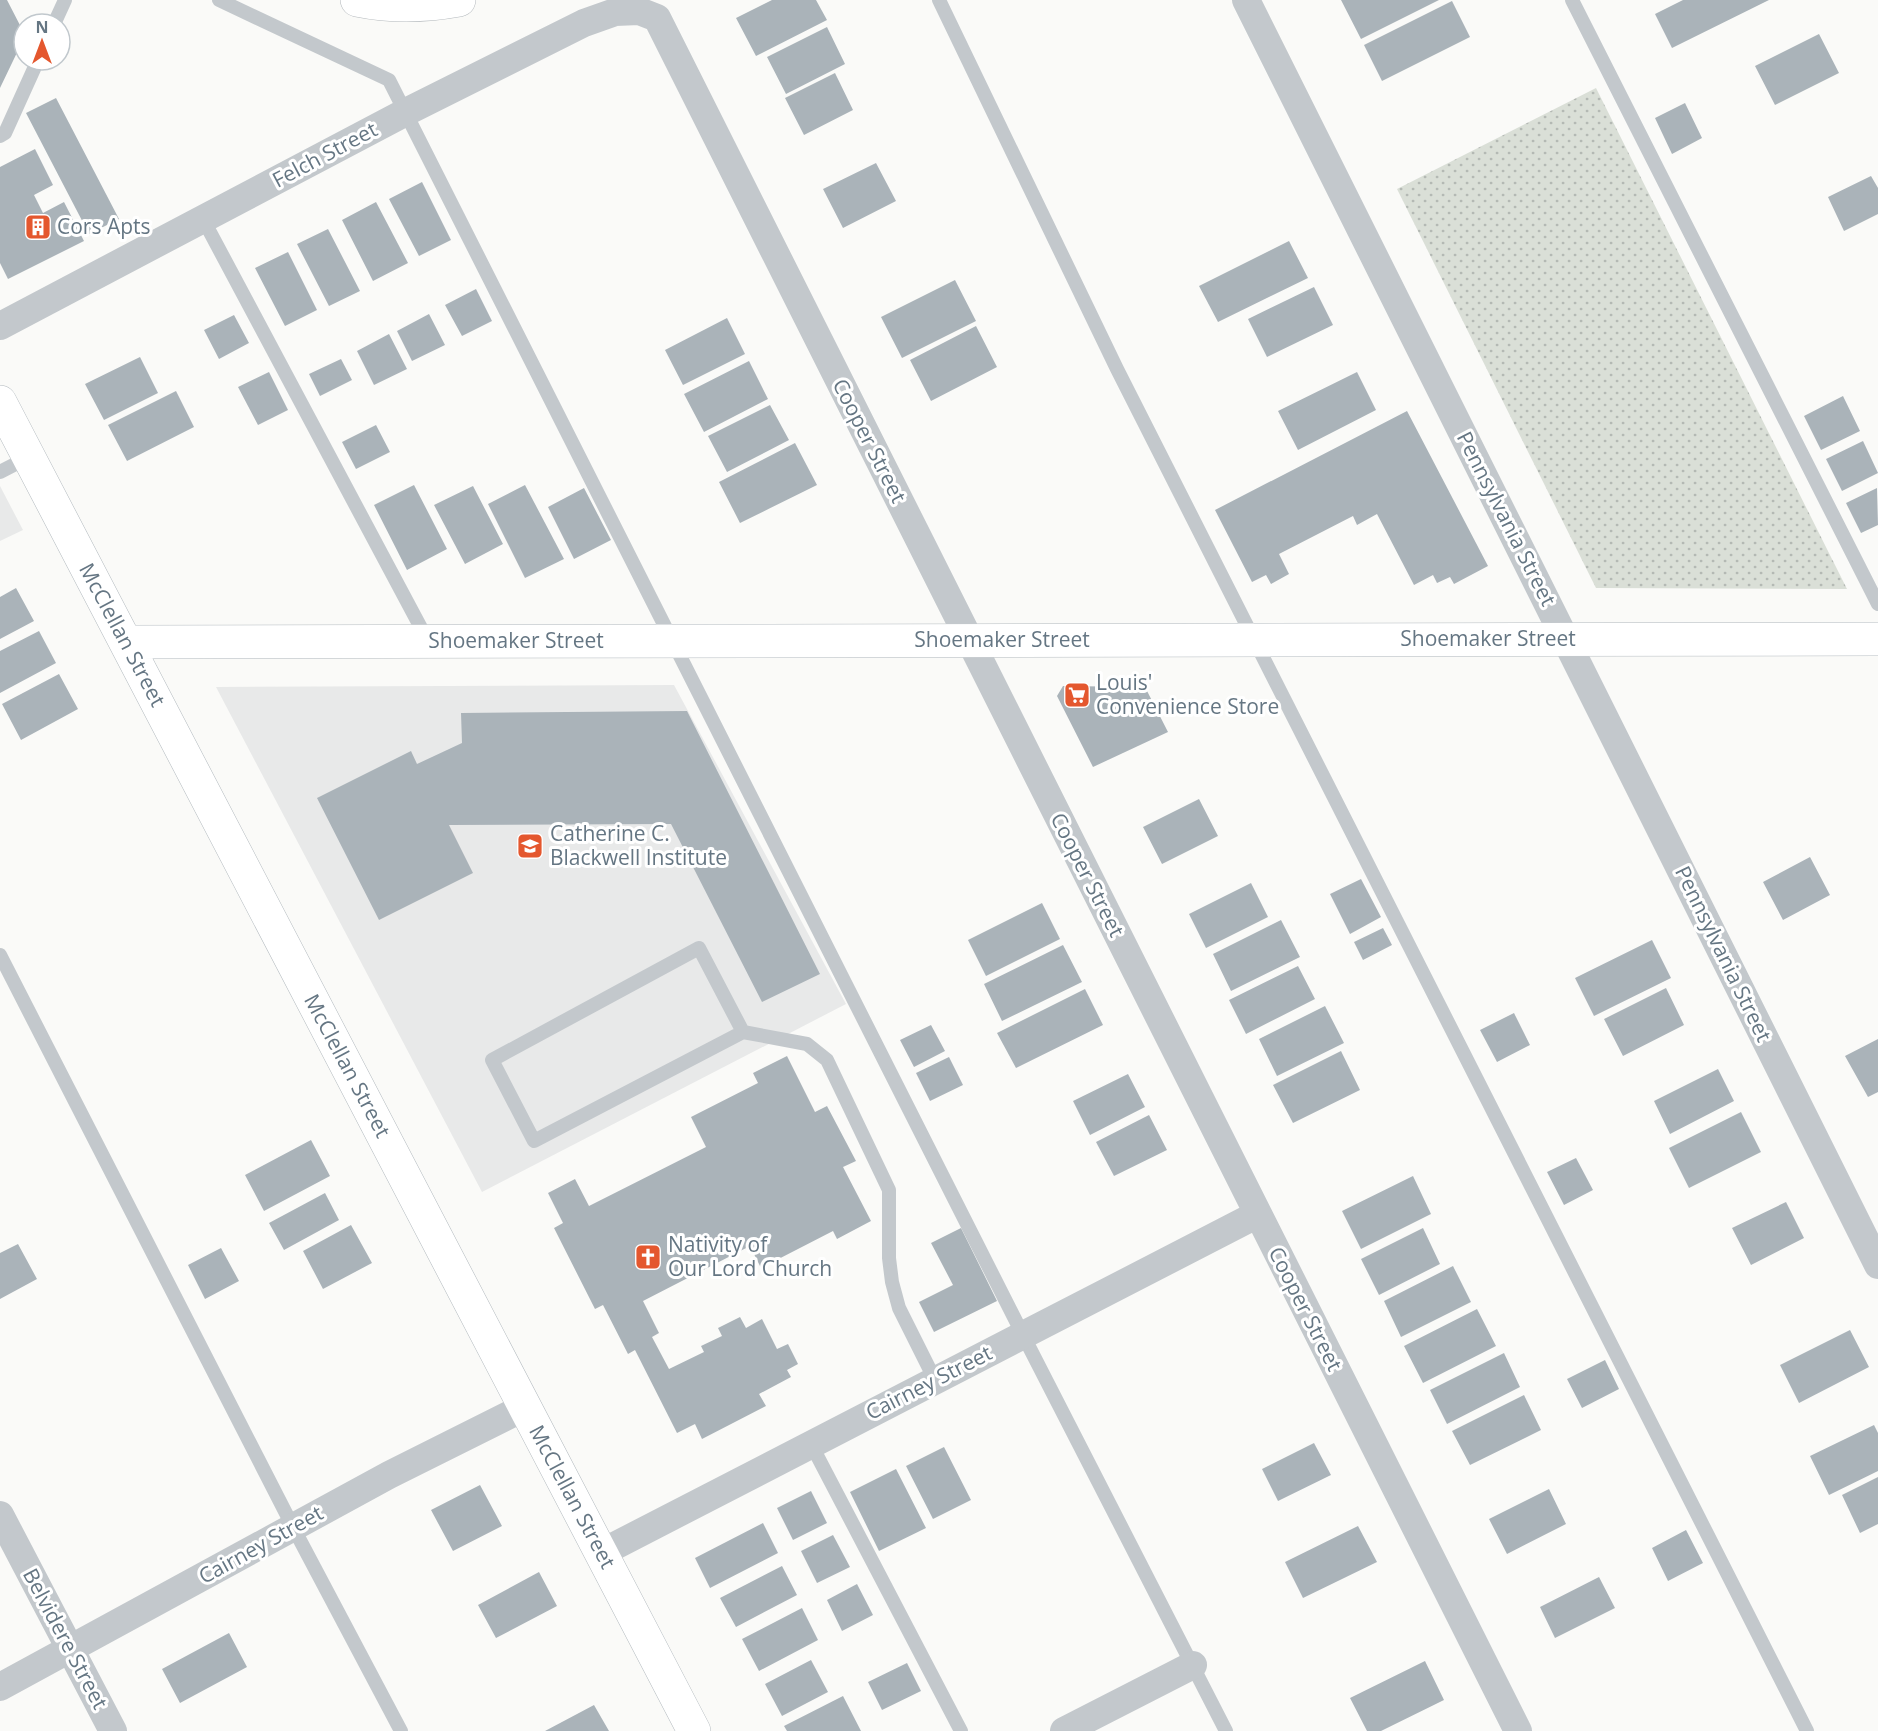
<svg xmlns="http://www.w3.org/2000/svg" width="1878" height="1731" font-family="'Open Sans',sans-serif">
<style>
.built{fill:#e8e9e9}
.grass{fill:url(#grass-dots)}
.building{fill:#aab3b9}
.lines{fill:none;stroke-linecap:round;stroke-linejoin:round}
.secondary-casing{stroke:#b3babf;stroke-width:34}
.highway-casing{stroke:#b4b9bd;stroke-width:34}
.lane{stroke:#c3c8cc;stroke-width:14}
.street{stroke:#c3c8cc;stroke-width:28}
.secondary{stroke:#fff;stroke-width:33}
.highway{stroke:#fff;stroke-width:33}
.labels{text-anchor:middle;stroke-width:6;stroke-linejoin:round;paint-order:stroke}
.street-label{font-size:21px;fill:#657683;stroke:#fff}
.poi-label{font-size:21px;fill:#657683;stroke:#fff;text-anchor:start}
</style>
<defs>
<pattern id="grass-dots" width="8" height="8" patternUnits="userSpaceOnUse" patternTransform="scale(1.5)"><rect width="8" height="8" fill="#dadfd7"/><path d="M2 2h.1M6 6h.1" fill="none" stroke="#b4b9b4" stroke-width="1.8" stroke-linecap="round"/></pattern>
</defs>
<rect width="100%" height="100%" fill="#fafaf8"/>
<path class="built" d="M0 486 23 530 0 541Z
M674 685 846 1004 482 1192 216 687Z"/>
<path class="grass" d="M1596 88 1847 589 1596 588 1397 189Z"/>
<path class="building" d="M0 0H7L24 33V38L0 88Z
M772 0H816L827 20 756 56 736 18Z
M1341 0H1439L1361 39Z
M1683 0H1769L1672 48 1655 14Z
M1452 1 1470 37 1382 81 1364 45Z
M827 27 845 64 786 94 767 57Z
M1819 34 1839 73 1775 105 1755 66Z
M835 73 853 110 804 135 785 98Z
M56 98 119 219 89 234 26 113Z
M1685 103 1702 138 1672 154 1655 118Z
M35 149 53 185 34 195 43 213 64 202 84 241 8 279 0 263V167Z
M876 163 896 201 843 228 823 189Z
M1871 176 1878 188V214L1844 231 1828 197Z
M422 182 451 240 419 256 389 199Z
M376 202 408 263 373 281 342 220Z
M328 229 360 291 329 306 297 244Z
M1289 241 1308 278 1218 322 1199 286Z
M288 252 317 310 285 326 255 268Z
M955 280 976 321 902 358 881 317Z
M1314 287 1333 325 1267 357 1248 319Z
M476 289 492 321 462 336 445 305Z
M429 314 445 345 412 361 397 331Z
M234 315 249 343 219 359 204 330Z
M727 318 745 354 683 385 665 350Z
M976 326 997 367 931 401 910 360Z
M389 334 407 369 374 385 357 351Z
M140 357 158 393 104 420 85 384Z
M341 359 352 380 320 396 309 374Z
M749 361 768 399 704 432 684 394Z
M269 372 288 410 258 425 238 387Z
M1357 372 1376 410 1298 450 1278 411Z
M176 391 194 427 127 461 108 425Z
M1843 396 1860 431 1821 450 1804 416Z
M770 405 789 440 727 472 708 436Z
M1407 411 1488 566 1454 584 1450 577 1437 583 1433 575 1414 585 1377 514 1357 525 1353 516 1279 554 1289 574 1271 584 1266 575 1252 582 1215 510Z
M376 425 390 452 356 469 342 442Z
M1863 441 1878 473 1842 491 1826 459Z
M795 443 817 485 740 523 719 482Z
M414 485 447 549 407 570 374 505Z
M525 485 564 559 525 578 488 504Z
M473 486 503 544 465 564 434 505Z
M584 488 611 540 574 559 548 507Z
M1877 488 1878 525 1861 533 1846 503Z
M16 588 34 621 0 639V597Z
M39 631 56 663 0 693V651Z
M59 674 78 709 21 740 2 704Z
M1063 686 1145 687 1168 732 1093 767 1057 696Z
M687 711 820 974 762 1002 671 824 449 825 473 873 379 920 317 798 411 751 417 764 462 743 461 713Z
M1199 799 1218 836 1162 864 1143 827Z
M1810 857 1830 895 1783 920 1763 882Z
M1361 879 1381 917 1350 934 1330 894Z
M1251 883 1268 917 1206 948 1189 914Z
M1042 903 1060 939 986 976 968 940Z
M1281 920 1300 957 1231 991 1213 954Z
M1383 928 1392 945 1363 960 1354 942Z
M1652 940 1671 978 1594 1016 1575 978Z
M1063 945 1082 982 1002 1021 984 984Z
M1298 966 1315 999 1246 1034 1229 1000Z
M1666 988 1684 1025 1623 1056 1604 1019Z
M1085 989 1103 1025 1016 1068 997 1033Z
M1325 1006 1344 1043 1277 1076 1259 1039Z
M1514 1013 1530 1045 1497 1062 1480 1030Z
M931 1025 945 1051 914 1067 900 1040Z
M1878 1039V1092L1868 1097 1845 1056Z
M1341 1051 1360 1090 1293 1123 1273 1085Z
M787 1056 815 1112 827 1106 856 1161 843 1167 871 1221 837 1239 833 1231 761 1268 750 1246 643 1301 659 1333 652 1337 669 1369 704 1352 701 1346 722 1336 718 1328 740 1317 746 1328 762 1319 777 1349 788 1344 798 1364 787 1370 791 1377 759 1394 766 1406 702 1439 695 1424 677 1433 635 1350 628 1354 603 1305 595 1309 554 1228 563 1223 548 1193 575 1179 589 1206 706 1147 691 1117 758 1083 753 1073Z
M949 1057 963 1085 930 1101 916 1073Z
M1718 1069 1734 1101 1670 1134 1654 1101Z
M1128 1074 1145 1107 1090 1135 1073 1101Z
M1741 1112 1761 1152 1689 1188 1669 1148Z
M1149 1115 1167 1150 1114 1176 1096 1142Z
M311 1140 330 1176 264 1211 245 1175Z
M1576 1158 1593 1190 1564 1205 1547 1172Z
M1413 1176 1431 1214 1361 1249 1342 1211Z
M325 1193 339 1220 284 1250 269 1223Z
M1786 1202 1804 1238 1751 1265 1732 1228Z
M351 1225 372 1263 323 1289 303 1251Z
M961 1228 997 1301 934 1332 919 1302 953 1285 931 1243Z
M1423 1228 1440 1264 1379 1295 1361 1259Z
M18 1244 37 1279 0 1299V1253Z
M221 1248 239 1281 205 1299 188 1265Z
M1453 1266 1471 1302 1401 1337 1384 1301Z
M1477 1309 1496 1346 1423 1383 1404 1346Z
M1850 1330 1869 1367 1799 1403 1780 1365Z
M1504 1353 1520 1387 1447 1424 1430 1390Z
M1605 1360 1619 1389 1582 1408 1567 1379Z
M1524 1395 1541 1430 1470 1465 1452 1431Z
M1874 1425 1878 1433V1471L1829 1495 1810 1456Z
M1314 1443 1331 1475 1278 1501 1262 1469Z
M944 1447 971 1500 933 1519 906 1466Z
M896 1469 926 1528 879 1551 850 1492Z
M1878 1477V1524L1860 1533 1842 1495Z
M480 1485 502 1526 453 1551 431 1510Z
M1549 1489 1566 1524 1507 1554 1489 1519Z
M811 1491 827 1523 793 1540 777 1508Z
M763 1523 778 1553 710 1588 695 1558Z
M1358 1526 1377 1562 1303 1598 1285 1562Z
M1686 1530 1703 1563 1668 1581 1652 1548Z
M833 1535 850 1567 817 1583 801 1551Z
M782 1566 797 1595 736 1627 720 1598Z
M539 1572 557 1606 496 1638 478 1605Z
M1599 1577 1615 1608 1555 1638 1540 1607Z
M857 1584 873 1615 842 1631 827 1600Z
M802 1608 818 1640 759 1671 742 1639Z
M229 1633 247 1667 180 1703 162 1669Z
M811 1660 828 1692 782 1716 765 1684Z
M1425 1661 1444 1700 1381 1731H1367L1350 1698Z
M907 1663 921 1691 882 1710 868 1682Z
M843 1696 861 1731H787L784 1726Z
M594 1705 609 1731H545Z"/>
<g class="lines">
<defs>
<path id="secondary" d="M0 402 694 1731
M126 642 1878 639"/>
<path id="highway" d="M357 0C391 7 426 6 459 0"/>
</defs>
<use href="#secondary" class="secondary-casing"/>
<use href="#highway" class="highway-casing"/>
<path class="lane" d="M219 0 389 80 1023 1335 1226 1731
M939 0 1117 369 1807 1731
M1572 0 1878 604
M54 24 65 0
M0 136 5 133 38 60
M203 219 428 641
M0 472 29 457
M0 955 293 1527 401 1731
M743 1032 699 948 492 1060 534 1141 743 1032 807 1044 827 1060 889 1190V1258L892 1282 899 1308 935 1380
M811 1444 961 1731"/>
<path class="street" d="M1246 0 1878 1265
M0 326 406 112 584 23 615 12 639 11 657 18 1518 1731
M0 1515 113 1731
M601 1553 1258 1214
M0 1687 389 1475 525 1407
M1064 1731 1193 1665"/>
<use href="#secondary" class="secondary"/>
<use href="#highway" class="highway"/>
</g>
<defs>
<symbol id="building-square" viewBox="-11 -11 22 22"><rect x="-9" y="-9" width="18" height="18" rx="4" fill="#e4572e" stroke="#fff"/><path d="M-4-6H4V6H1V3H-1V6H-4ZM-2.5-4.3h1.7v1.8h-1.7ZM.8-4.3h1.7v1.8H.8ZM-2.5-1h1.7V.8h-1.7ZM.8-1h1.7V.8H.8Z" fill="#fff"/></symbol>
<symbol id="supermarket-square" viewBox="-11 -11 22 22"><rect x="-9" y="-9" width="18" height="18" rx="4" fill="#e4572e" stroke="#fff"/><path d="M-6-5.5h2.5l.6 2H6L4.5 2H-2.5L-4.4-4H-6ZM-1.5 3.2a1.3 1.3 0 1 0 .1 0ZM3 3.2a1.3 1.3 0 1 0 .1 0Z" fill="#fff"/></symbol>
<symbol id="school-square" viewBox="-11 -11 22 22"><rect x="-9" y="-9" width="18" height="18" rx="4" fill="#e4572e" stroke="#fff"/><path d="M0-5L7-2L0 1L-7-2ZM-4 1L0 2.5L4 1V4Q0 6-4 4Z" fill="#fff"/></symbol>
<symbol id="church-square" viewBox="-11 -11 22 22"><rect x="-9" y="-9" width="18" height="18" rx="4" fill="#e4572e" stroke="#fff"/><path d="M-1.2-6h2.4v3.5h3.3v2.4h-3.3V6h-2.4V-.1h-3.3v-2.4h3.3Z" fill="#fff"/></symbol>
</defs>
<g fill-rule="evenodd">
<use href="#building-square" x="23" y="212" width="30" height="30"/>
<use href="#supermarket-square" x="1062" y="680" width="30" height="30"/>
<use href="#school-square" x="515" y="831" width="30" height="30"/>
<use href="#church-square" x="633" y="1242" width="30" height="30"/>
</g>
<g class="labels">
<g class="street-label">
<text transform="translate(325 155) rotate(-28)" y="7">Felch Street</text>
<text transform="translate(869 441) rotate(63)" y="7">Cooper Street</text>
<text transform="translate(1506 519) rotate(63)" y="7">Pennsylvania Street</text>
<text transform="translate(122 635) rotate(62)" y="7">McClellan Street</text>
<text x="1488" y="646">Shoemaker Street</text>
<text x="1002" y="647">Shoemaker Street</text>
<text x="516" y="648">Shoemaker Street</text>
<text transform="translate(1087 875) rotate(63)" y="7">Cooper Street</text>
<text transform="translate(1723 954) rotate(64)" y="7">Pennsylvania Street</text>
<text transform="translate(347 1066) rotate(62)" y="7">McClellan Street</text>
<text transform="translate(1305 1309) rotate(63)" y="7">Cooper Street</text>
<text transform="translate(929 1383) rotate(-27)" y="7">Cairney Street</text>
<text transform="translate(572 1497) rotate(62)" y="7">McClellan Street</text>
<text transform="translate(261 1545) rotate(-29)" y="7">Cairney Street</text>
<text transform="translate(65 1639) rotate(62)" y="7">Belvidere Street</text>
</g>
<g class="poi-label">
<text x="57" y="234">Cors Apts</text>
<text x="1096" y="690">Louis'<tspan x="1096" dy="24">Convenience Store</tspan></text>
<text x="550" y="841">Catherine C.<tspan x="550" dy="24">Blackwell Institute</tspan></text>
<text x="668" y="1252">Nativity of<tspan x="668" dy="24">Our Lord Church</tspan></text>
</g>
</g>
<g transform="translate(42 42)"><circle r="28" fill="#ffffff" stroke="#c1c8cd" stroke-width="1.5"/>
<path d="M0-4.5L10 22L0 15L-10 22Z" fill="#e4572e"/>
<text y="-9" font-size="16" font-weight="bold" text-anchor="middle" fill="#657683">N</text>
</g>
</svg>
